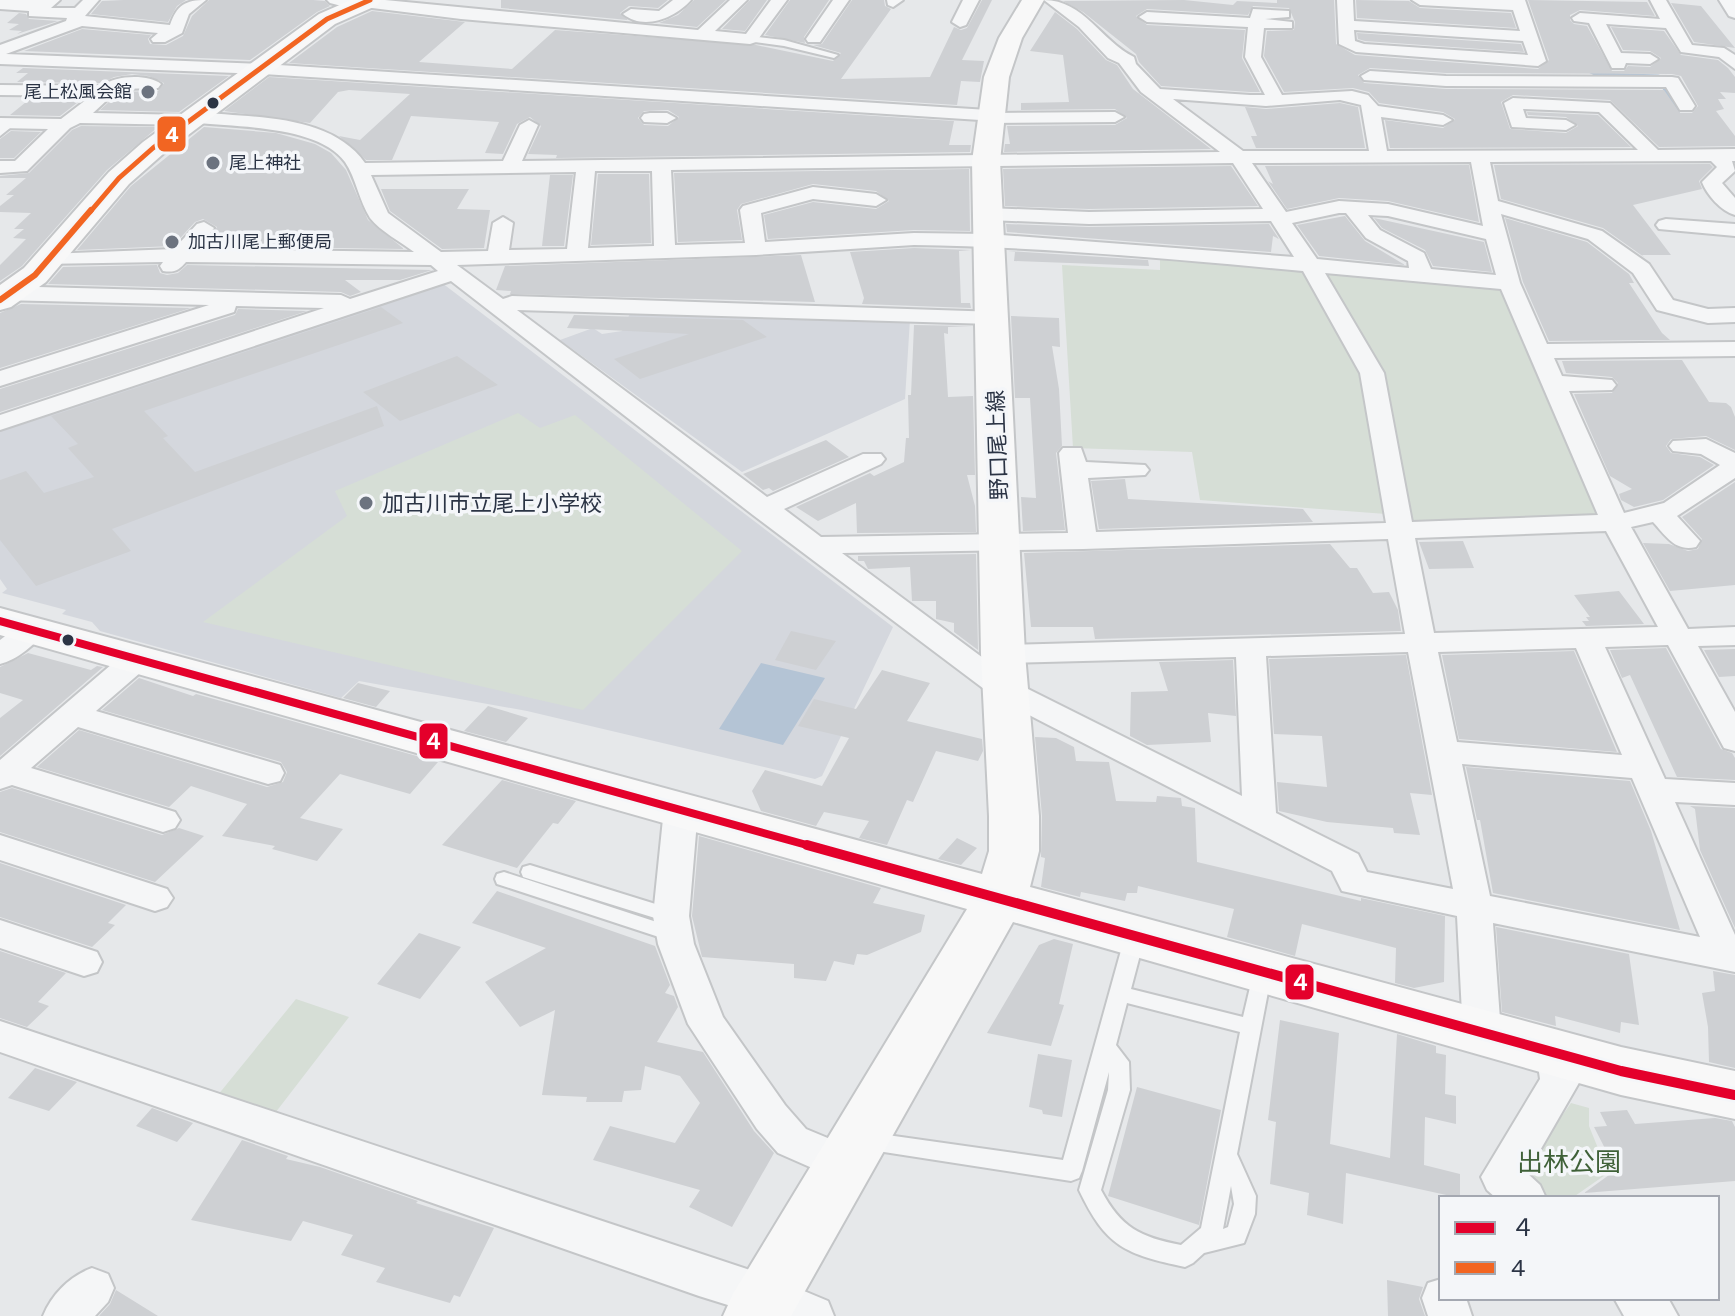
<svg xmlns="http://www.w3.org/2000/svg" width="1735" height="1316" font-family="Commissioner,'Noto Sans JP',sans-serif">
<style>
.built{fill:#d4d7dd}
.green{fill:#d6ded6}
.water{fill:#b4c4d5}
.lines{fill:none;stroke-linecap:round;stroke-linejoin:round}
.stream{stroke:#b4c4d5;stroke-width:5}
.building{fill:#ced0d3;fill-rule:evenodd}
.lane-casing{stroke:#c4c6c8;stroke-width:4}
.street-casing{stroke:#c4c6c8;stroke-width:4}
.secondary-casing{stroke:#c4c6c8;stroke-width:4}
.lane{fill:#f5f6f7;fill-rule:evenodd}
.street{fill:#f5f6f7;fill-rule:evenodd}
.secondary{fill:#f8f8f8;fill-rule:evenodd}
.bus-1-far1-casing{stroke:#f4f6f9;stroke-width:14}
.bus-1-casing{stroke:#f4f6f9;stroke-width:16}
.bus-2-far1-casing{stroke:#f4f6f9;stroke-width:9}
.bus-2-casing{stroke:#f4f6f9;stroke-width:11}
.bus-1-far1{stroke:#e4002b;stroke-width:8}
.bus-1{stroke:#e4002b;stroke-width:10}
.bus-2-far1{stroke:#f26522;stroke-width:5}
.bus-2{stroke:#f26522;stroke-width:6}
.poi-dot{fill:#6c737f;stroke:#f4f6f9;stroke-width:3}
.bus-dot{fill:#2b3445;stroke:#f4f6f9;stroke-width:3}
.labels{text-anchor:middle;stroke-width:7;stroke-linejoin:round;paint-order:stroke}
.far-poi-label{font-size:18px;fill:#2b3445;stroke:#f4f6f9;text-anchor:start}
.street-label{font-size:22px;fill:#2b3445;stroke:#f4f6f9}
.poi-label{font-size:22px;fill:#2b3445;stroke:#f4f6f9;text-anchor:start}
.near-park-label{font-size:26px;fill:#3f6138;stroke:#f4f6f9}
.line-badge{stroke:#f4f6f9;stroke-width:3}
.badge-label{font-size:22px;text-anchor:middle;font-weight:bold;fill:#fff}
</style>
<rect width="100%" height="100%" fill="#e6e8ea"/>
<path class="built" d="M442 283 893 627 822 776 815 779 527 711 359 681 341 698 100 631 92 622 62 614 66 610 2 593 7 589 0 579V427Z
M632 309 910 319 905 399 742 472 560 340 593 328 602 334 622 331Z"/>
<path class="green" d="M1160 255 1303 268 1363 375 1386 514 1200 500 1192 452 1073 448 1062 265 1160 270Z
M1319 269 1501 284 1603 517 1411 523 1393 446Z
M518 413 540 428 575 415 742 551 583 710 203 622 347 516 335 491Z
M296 999 349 1017 269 1121 213 1101Z
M1571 1103 1589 1108V1126L1608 1173 1572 1198H1542L1537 1193 1528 1164Z"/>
<path class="water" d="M761 663 825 678 783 745 719 729Z"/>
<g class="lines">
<path class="stream" d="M1583 67 1599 75 1658 77
M1664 86 1677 112"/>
</g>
<path class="building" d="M123 0H186L177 6 168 22 91 14 102 1Z
M209 0H313L325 1 330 6 317 12 250 60 24 51 82 29 151 35 148 39 150 44 166 45 183 36 192 16Z
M501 0H668L658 8 629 6 620 13 628 20 501 8Z
M694 0H726L697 27 659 23 678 15Z
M750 0H767L745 31 722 29Z
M790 0H829L804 37 805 43 765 35Z
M852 0H884L885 6 891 9 841 79 930 77 954 27 961 30 967 28 982 0H992L962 60 984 61 980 82 961 81 957 105 289 63 337 27 372 11 465 22 419 62 512 69 555 30 756 45 833 61 841 53 813 45 822 44Z
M1184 0 1233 5 1237 1 1277 3V0H1334L1336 44 1355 55 1538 69 1549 60 1528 0 1647 2 1655 16 1580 10 1570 15V20L1574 24 1587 26 1612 71H1624L1628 66 1650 67 1661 58 1650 51 1623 50 1611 27 1664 31 1681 55 1718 60 1728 68 1735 77V93L1720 92 1726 99H1718L1724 109 1716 111 1735 136V146L1659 147 1610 100 1513 95 1501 102 1510 129 1566 133 1578 126 1566 117 1528 115 1527 112 1598 115 1631 147 1390 148 1385 120 1443 128 1455 119 1443 112 1379 103 1369 92 1353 88 1284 92 1264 56 1267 31 1294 30 1295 22 1289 8 1253 6 1248 15 1147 9 1136 16 1147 25 1245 30 1242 58 1260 92H1250L1161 86 1139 62 1136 54 1083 12 1063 1ZM1370 68 1446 73 1672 74 1681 76 1698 106 1692 113H1680L1664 90 1446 89 1364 83 1358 75Z
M1356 0 1409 1 1420 8 1511 13 1516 28 1357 18Z
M1671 3 1701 6 1735 48 1694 42Z
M1055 12 1077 29 1106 60 1117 65 1133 89 1211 149 1004 152 1005 144H1010L1007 126 1115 125 1127 118 1115 109 1021 110V103L1069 102 1063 55 1030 51Z
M19 13 26 14 29 19 58 21 17 34 22 31 9 30 19 24 7 23Z
M1357 33 1521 44 1524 52 1365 41 1358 39Z
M23 68 229 76 179 112 100 110 120 92 158 91 164 83 149 76 132 74 114 77 102 83 17 82 28 73H16Z
M269 77 954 121 949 145H971L970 152 556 158 557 155 528 154 541 126 530 117 517 124 503 154 485 153 499 122 411 116 392 160H366L339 136 360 140 410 94 349 90 338 92 310 123 224 111ZM668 110 679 117 668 126 644 125 638 118 644 111Z
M31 98 82 99 60 116 10 115Z
M1340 103 1358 107 1365 148H1256L1251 136H1257L1245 107 1266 109Z
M81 126 158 127 107 170 22 266 0 281V265L26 239 13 238 24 229H14L31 213 0 212V206L14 195H6L26 178H0V176L29 173 72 130Z
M204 127 276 133 315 144 331 153 346 170 368 220 404 249 203 246 217 227 203 219 195 222 173 246 77 250 131 186Z
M11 131 41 132 14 158H0V139Z
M1710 164 1713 167 1699 181 1702 189 1633 205 1671 255H1642L1644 257 1603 228 1501 199 1494 165Z
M1469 165 1479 222 1388 201 1339 198 1287 209 1268 181 1273 184 1265 166Z
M1231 166 1258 206 1089 209 1005 206 1003 169Z
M969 169 970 231 914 230 768 239 764 215 813 202 876 209 889 201 876 191 813 184 741 204 737 210 742 240 678 242 674 173Z
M598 174H649L651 243 591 245Z
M550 175H573L564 246H542Z
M381 189H469L457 209 490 210 484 248 442 249 390 211Z
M1345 216 1365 241 1405 265 1319 256 1297 225Z
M1374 218 1484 242 1492 272 1433 266 1425 250 1382 228Z
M1505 218 1587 242 1629 274 1634 283H1629L1662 333 1670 340 1549 341 1523 282Z
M1006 224 1089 227 1269 224 1279 239 1273 236 1271 252 1007 232Z
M914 248 971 250 959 251 961 303H970L971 308 862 304 864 298 850 252Z
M1008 251 1148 260 1149 266 1014 261 1015 252Z
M801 255 815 302 510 294 511 291 496 290 505 266Z
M157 265 160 273 167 275 178 273 187 265 432 270 400 280H345L361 292 350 296 341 292 48 284 63 267Z
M21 304 191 308 0 368V313Z
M381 307 403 323 144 411 168 436 163 438 195 472 377 406 384 426 112 529 131 551 36 586 0 540V480L26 471 44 493 94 477 68 448 78 444 51 416Z
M238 309 307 311 0 412V389L235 315Z
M574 315 743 320 767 337 640 379 614 359 689 334 567 328Z
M1011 316 1059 318 1060 347 1052 346 1059 389 1062 446 1056 453 1065 530 1023 531 1021 497 1036 498 1030 398H1015Z
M914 325 972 326 948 327V334L944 333 948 397 973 396 975 475H967L975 506 976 532 857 533 856 503 818 521 796 507 870 473 874 476 904 462 906 438H909L908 395H911Z
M457 356 498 385 400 421 363 392Z
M1682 360 1709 402 1726 403 1731 407 1735 417V450L1706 436 1671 439 1666 446 1671 453 1700 457 1714 465 1663 500 1634 507 1621 500 1619 494 1632 489 1610 476 1574 394 1612 393 1618 383 1612 377 1566 373 1562 361Z
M826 440 849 457 773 491 769 488 763 490 743 474Z
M1125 479 1128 499 1303 509 1313 522 1099 529 1091 481Z
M1735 482V585L1670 591 1643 543 1669 544 1688 551 1698 549 1702 539 1682 517Z
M1463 541 1474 568 1429 569 1419 542Z
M1330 544 1350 568H1357L1373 593 1389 592 1398 610 1401 631 1095 639 1093 627H1031L1024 553Z
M976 554 978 650 954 632V623L936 619V601H912L910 567 868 569 864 561H858V556Z
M1619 591 1644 624 1586 626 1582 621H1589L1586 617H1590L1574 595Z
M791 631 836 641 816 670 775 660Z
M1666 648 1721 749 1732 753 1735 758V780L1677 777 1630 675 1622 678 1610 650Z
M1735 649V676L1719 677 1704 650Z
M1574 651 1617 752 1459 739 1442 655Z
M28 653 91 670 97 666 103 667 0 756V718L23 700 0 693V667Z
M1406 655 1432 795 1410 793 1420 835 1394 833 1393 828 1327 822 1279 811 1277 782 1327 787 1322 736 1274 734 1269 659Z
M1233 660 1236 716 1208 713 1211 742 1147 745 1130 736 1131 692 1168 691 1159 662Z
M882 670 930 683 907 721 982 739 983 751 978 761 936 751 913 802 907 800 887 845 859 838 869 821 824 812 816 826 761 811 752 791 765 770 822 786 849 738 798 726 814 699 856 709Z
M139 678 193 696 196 694 438 762 410 794 340 774 300 818 343 829 317 861 272 849 275 846 222 836 247 804 191 786 169 807 37 767 79 730 267 787 283 782 287 772 281 762 102 710Z
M358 683 390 691 376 707 343 698Z
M488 706 528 718 506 742 464 731Z
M1035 737 1056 738 1074 747 1076 761 1109 762 1116 801 1156 802 1157 796 1181 798 1182 806 1195 808 1197 862 1361 901V898L1445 916 1444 982 1414 988 1395 983 1396 948 1302 924 1295 956 1227 937 1234 909 1138 886 1137 893H1127L1125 901 1081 892 1080 897 1041 887 1045 858 1041 857 1042 816Z
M1466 767 1630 781 1651 831 1680 930 1493 893 1480 820H1477Z
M502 780 576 801 558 824 553 823 517 868 442 845Z
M12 788 162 835 179 828 204 836 155 882 0 832V792Z
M1690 806 1735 808V928L1700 850 1695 809Z
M699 836 881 888 873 903 925 915 921 932 867 955 857 954 854 965 834 961 826 981 794 978V964L702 957 692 916Z
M957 838 977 848 961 865 938 859Z
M0 863 126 905 108 923 115 925 92 947 0 917Z
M497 891 655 946 670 985 665 993 674 996 678 1007 657 1042 703 1052 754 1131 774 1153 732 1227 689 1207 700 1190 593 1160 610 1126 675 1143 700 1103 680 1076 645 1066 641 1090 624 1091 622 1102H586L587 1097 542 1095 555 1010 520 1027 485 982 546 948 472 923Z
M1496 927 1629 954 1639 1025 1621 1022 1620 1033 1555 1016 1556 1026 1502 1012Z
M419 933 461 947 420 999 377 984Z
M1054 939 1073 944 1059 1004 1064 1005 1051 1046 987 1033 1039 945Z
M0 951 66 973 38 1002 49 1006 27 1027 0 1018Z
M1713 971 1735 975V1068L1709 1062 1708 1027 1702 993 1715 991Z
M1280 1020 1339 1033 1330 1144 1390 1158 1397 1034 1436 1046V1053L1446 1055 1445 1094 1456 1096V1124L1425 1117 1424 1165 1460 1174V1198L1346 1173 1343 1224 1307 1215 1309 1193 1270 1184 1276 1122 1268 1120Z
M1038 1054 1072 1060 1062 1117 1043 1114 1042 1110 1029 1107Z
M35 1068 77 1082 49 1111 8 1098Z
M1137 1087 1221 1110 1199 1225 1108 1196Z
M152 1108 193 1123 177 1142 136 1126Z
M1627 1110 1635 1124 1715 1118 1732 1121 1735 1127V1181L1584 1193 1616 1170 1594 1127 1607 1126 1600 1112Z
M242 1140 288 1156 286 1159 320 1167 418 1201 416 1203 494 1228 460 1297 454 1295 450 1303 376 1282 385 1268 341 1255 353 1235 303 1221 291 1241 191 1220Z
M1387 1280 1423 1287 1419 1299 1425 1316H1388Z
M116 1290 158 1316H99L110 1304Z"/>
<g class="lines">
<defs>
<path id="lane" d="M750 36 784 40 838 55 834 58 784 46 747 41V37Z
M7 122 15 124 0 136V128Z
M530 865 678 911 681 916 678 921 671 923 523 877 521 872 523 867Z
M504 872 681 930 684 935 681 940 674 942 497 884 495 879 497 874Z
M1135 929 1142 931 1145 936 1131 989 1243 1017 1255 966 1262 963 1269 966 1272 971 1237 1154 1256 1196 1255 1214 1244 1243 1204 1253 1193 1263 1185 1267C1125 1254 1106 1247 1079 1190L1108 1090 1109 1072 1082 1171 1079 1178 1071 1181 858 1148 855 1141 858 1134 866 1132 1063 1160 1125 936 1128 931ZM1127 1003 1240 1032 1201 1228 1181 1245C1140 1237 1121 1228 1101 1190L1130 1090 1129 1062 1116 1045ZM1231 1186 1234 1204 1228 1227 1223 1229Z"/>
<path id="street" d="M0 0H60L51 8H75L83 0H99L85 16 170 25C177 5 185 0 206 0L189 14 182 33 165 42H153L151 39 158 33 82 26 6 54 263 64 988 110 995 113 1115 112 1124 117 1115 122 988 123 980 120 263 74 0 64V45L66 21 67 18 29 16V11L0 9Z
M327 0H385L698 30 730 0H747L715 31 746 34 771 0H787L756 42 750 44 461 19 364 7 357 10 330 3Z
M673 0H691C675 18 644 31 623 14L631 9 659 11Z
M833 0H849L820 42H808L806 39Z
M887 0H903L893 7 888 5Z
M963 0H979L966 25 960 27 952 22Z
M1044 0C1084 0 1101 41 1134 57L1136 64 1160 89 1250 95H1265L1245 57 1248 27 1147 22 1139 17 1147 12 1250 18 1253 9 1289 11V17L1265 19 1292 22V28H1264L1261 57 1282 95 1352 91 1368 95 1378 106 1443 115 1452 120 1443 125 1381 117 1387 151 1638 150 1599 112 1523 109 1526 118 1566 120 1575 125 1566 130 1512 127 1504 103 1513 98 1610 103 1658 150 1735 149V161H1732L1735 171 1722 183 1735 198V215C1721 211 1707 195 1702 182L1717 167 1711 161 1490 162 1498 201 1602 231 1649 264 1673 300 1708 309 1735 308V322L1708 323 1657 310 1633 273 1588 239 1501 214 1520 283 1547 344 1735 342V356L1554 358 1562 376 1612 380 1616 385 1612 390 1569 391 1624 513 1664 503 1720 465 1701 454 1673 451 1669 446 1673 441 1706 439 1735 453V478L1677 516 1700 541 1696 547C1675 552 1666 536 1653 522L1631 527 1688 629 1735 627V645L1698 646 1735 712V751L1724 748 1668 645 1605 647 1665 779 1735 783V805L1675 802 1735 935V972L1493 923 1501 1033 1496 1044 1482 1048 1468 1044 1463 1033 1457 916 1342 891 1332 871 996 698 753 515 451 281 0 430V415L324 308 236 306 234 312 0 386V371L209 305 0 300V286L341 295 350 299 438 271 431 265 186 262C179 270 175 273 163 271L160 266 163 262 41 264 37 260 41 256 48 254 174 249 197 224 204 222 214 228 197 249 414 252C401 242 380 231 370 218 359 201 356 178 345 162 319 126 238 127 198 123L191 125 80 123 70 128 27 171 0 173V161H15L48 129 0 128V118L61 119 91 96 0 95V85L103 86C114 75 149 74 161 84L158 88 119 89 93 113 189 115 196 112C251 118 330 113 365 163L503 161 520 125 529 120 538 125 522 161 1220 152 1141 92 1119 63 1108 58 1079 27ZM1173 99 1266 106 1340 100 1361 105 1369 151H1243ZM1471 162 1483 226 1388 204 1339 201 1286 212 1252 163ZM1233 163 1263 209 1089 212 988 208 978 214 988 220 1089 224 1271 221 1294 257 988 234 914 233 765 242 761 213 813 199 876 206 886 200 876 194 813 187 743 206 740 210 745 243 675 245 671 170ZM595 171H652L654 246 588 248ZM576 172 567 249 509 250 513 223 503 217 493 223 488 251 441 252 388 213 371 175ZM1339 213H1346L1366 238 1408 261 1409 268 1317 259 1292 223ZM1368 215 1388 216 1486 239 1496 275 1431 269 1424 253 1380 230ZM914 245C1044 247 1173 259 1303 271L1360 373 1386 523 1096 532 1088 478 1145 475 1149 470 1145 465 1086 462 1081 448H1063L1059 453 1068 533 821 537 784 509 881 464 885 459 881 454H863L767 497 517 310 991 324 999 322 1002 317 999 312 512 296 503 299 457 265 756 255ZM1325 273 1501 289 1598 515 1412 522 1384 373ZM1606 531 1658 627 1434 633 1415 538ZM1388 539 1405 634 1003 645 992 647 988 654 992 661 1003 663 1236 657 1242 796 1018 684 842 553 1083 549ZM1576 648 1622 755 1457 742 1438 652ZM1408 652 1453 889 1367 872 1358 854 1276 813 1266 656ZM1462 764 1632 778 1700 937 1490 896Z
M1337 0H1353L1354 21 1520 31 1513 10 1420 5 1412 0H1525L1546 61 1538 66 1356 52 1339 44ZM1354 30 1523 41 1528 55 1364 44 1355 41Z
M1650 0H1666L1692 45 1724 48 1735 55V69L1719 57 1681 52 1666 28 1606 24 1621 53 1650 54 1658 59 1650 64 1626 63 1624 68H1612L1589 23 1574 21 1572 18 1580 13 1660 19Z
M1719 0H1735V18L1729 16Z
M1370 71 1446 76 1672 77 1678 78 1695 106 1692 110H1680L1666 87 1446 86 1364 80 1361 76Z
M650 113H667L676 118 667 123 644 122 641 118 644 114Z
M1666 219 1735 224V236L1659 229 1656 225 1659 221Z
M31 621 41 624 46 630C36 644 17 660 0 664V640L21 624Z
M137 650 148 652 152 659 148 666 96 711 280 765 284 773 280 781 268 784 78 727 31 768 175 812 180 820 175 828 163 832 12 785 0 789V760L126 652Z
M681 797 693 801 698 809 689 916 694 944 723 1017 785 1105 806 1129 859 1151 865 1164 859 1177 844 1182 778 1153 757 1129 688 1024 658 944 653 916 664 809 669 801Z
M0 835 167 889 173 898 167 907 155 911 0 860Z
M0 920 97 952 102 962 97 972 84 976 0 948Z
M0 1021 768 1276 828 1301 834 1316H763L699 1296 0 1052Z
M1555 1036 1569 1041 1574 1052 1580 1081 1527 1173 1540 1185 1546 1198H1496L1487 1190 1481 1177 1540 1079 1536 1052 1541 1041Z
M92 1268 108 1274 114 1288 108 1302 95 1316H43C52 1294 70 1276 92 1268Z
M1441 1279V1298H1466L1472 1316H1428L1422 1298 1428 1283Z
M1614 1298H1668L1678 1316H1624Z"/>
<path id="secondary" d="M351 0H381L378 5 335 24 163 154 129 184 46 282 11 307 0 310V285L24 268 109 172 143 142 319 14Z
M1022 0H1044L1022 38 1009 77 1000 161 1025 654 1039 816V851L1030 887 1621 1047 1735 1071V1119L1621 1095 1013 922 791 1316H723L733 1294 967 909 0 635V608L982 874 989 851V816L981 654 972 161 984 77 999 38Z"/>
</defs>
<use href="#lane" class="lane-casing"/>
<use href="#street" class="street-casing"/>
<use href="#secondary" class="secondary-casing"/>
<use href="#lane" class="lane"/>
<use href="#street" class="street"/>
<use href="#secondary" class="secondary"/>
<defs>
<path id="bus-1-far1" d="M0 621 814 847"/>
<path id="bus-1" d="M807 845 1621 1071 1735 1095"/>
<path id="bus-2-far1" d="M90 212 119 178 153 148 327 19 370 0"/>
<path id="bus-2" d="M0 300 35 275 91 210"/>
</defs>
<use href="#bus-1-far1" class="bus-1-far1-casing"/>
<use href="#bus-1" class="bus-1-casing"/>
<use href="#bus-2-far1" class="bus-2-far1-casing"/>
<use href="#bus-2" class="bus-2-casing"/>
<use href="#bus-1-far1" class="bus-1-far1"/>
<use href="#bus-1" class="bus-1"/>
<use href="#bus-2-far1" class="bus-2-far1"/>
<use href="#bus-2" class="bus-2"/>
</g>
<g class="poi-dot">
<circle cx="148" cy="92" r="8"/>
<circle cx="213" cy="163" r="8"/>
<circle cx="172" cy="242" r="8"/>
<circle cx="366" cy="503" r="8"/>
</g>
<g class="bus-dot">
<circle cx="213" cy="103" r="7"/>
<circle cx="68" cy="640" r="7"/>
</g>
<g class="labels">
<g class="far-poi-label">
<text x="132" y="98" text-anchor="end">尾上松風会館</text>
<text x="229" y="169">尾上神社</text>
<text x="188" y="248">加古川尾上郵便局</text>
</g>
<g class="street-label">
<text transform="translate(997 445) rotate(-92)" y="8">野口尾上線</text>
</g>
<g class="poi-label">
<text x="382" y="511">加古川市立尾上小学校</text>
</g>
<g class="near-park-label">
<text x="1569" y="1171">出林公園</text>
</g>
</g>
<g class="line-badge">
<rect x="156" y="115" width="31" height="38" rx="8" fill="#f26522"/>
<rect x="418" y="722" width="31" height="38" rx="8" fill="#e4002b"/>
<rect x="1284" y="963" width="31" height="38" rx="8" fill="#e4002b"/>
</g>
<g class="badge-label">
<text x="172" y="142">4</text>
<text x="433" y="749">４</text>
<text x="1300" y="990">４</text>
</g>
<rect x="1439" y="1196" width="280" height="104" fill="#f4f6f9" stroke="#a4a8b1" stroke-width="2"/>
<rect x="1455" y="1222" width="40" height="12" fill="#e4002b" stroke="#a4a8b1" stroke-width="2"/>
<text x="1511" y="1236" font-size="24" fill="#2b3445">４</text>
<rect x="1455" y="1262" width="40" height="12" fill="#f26522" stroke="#a4a8b1" stroke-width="2"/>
<text x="1511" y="1276" font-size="24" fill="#2b3445">4</text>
</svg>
